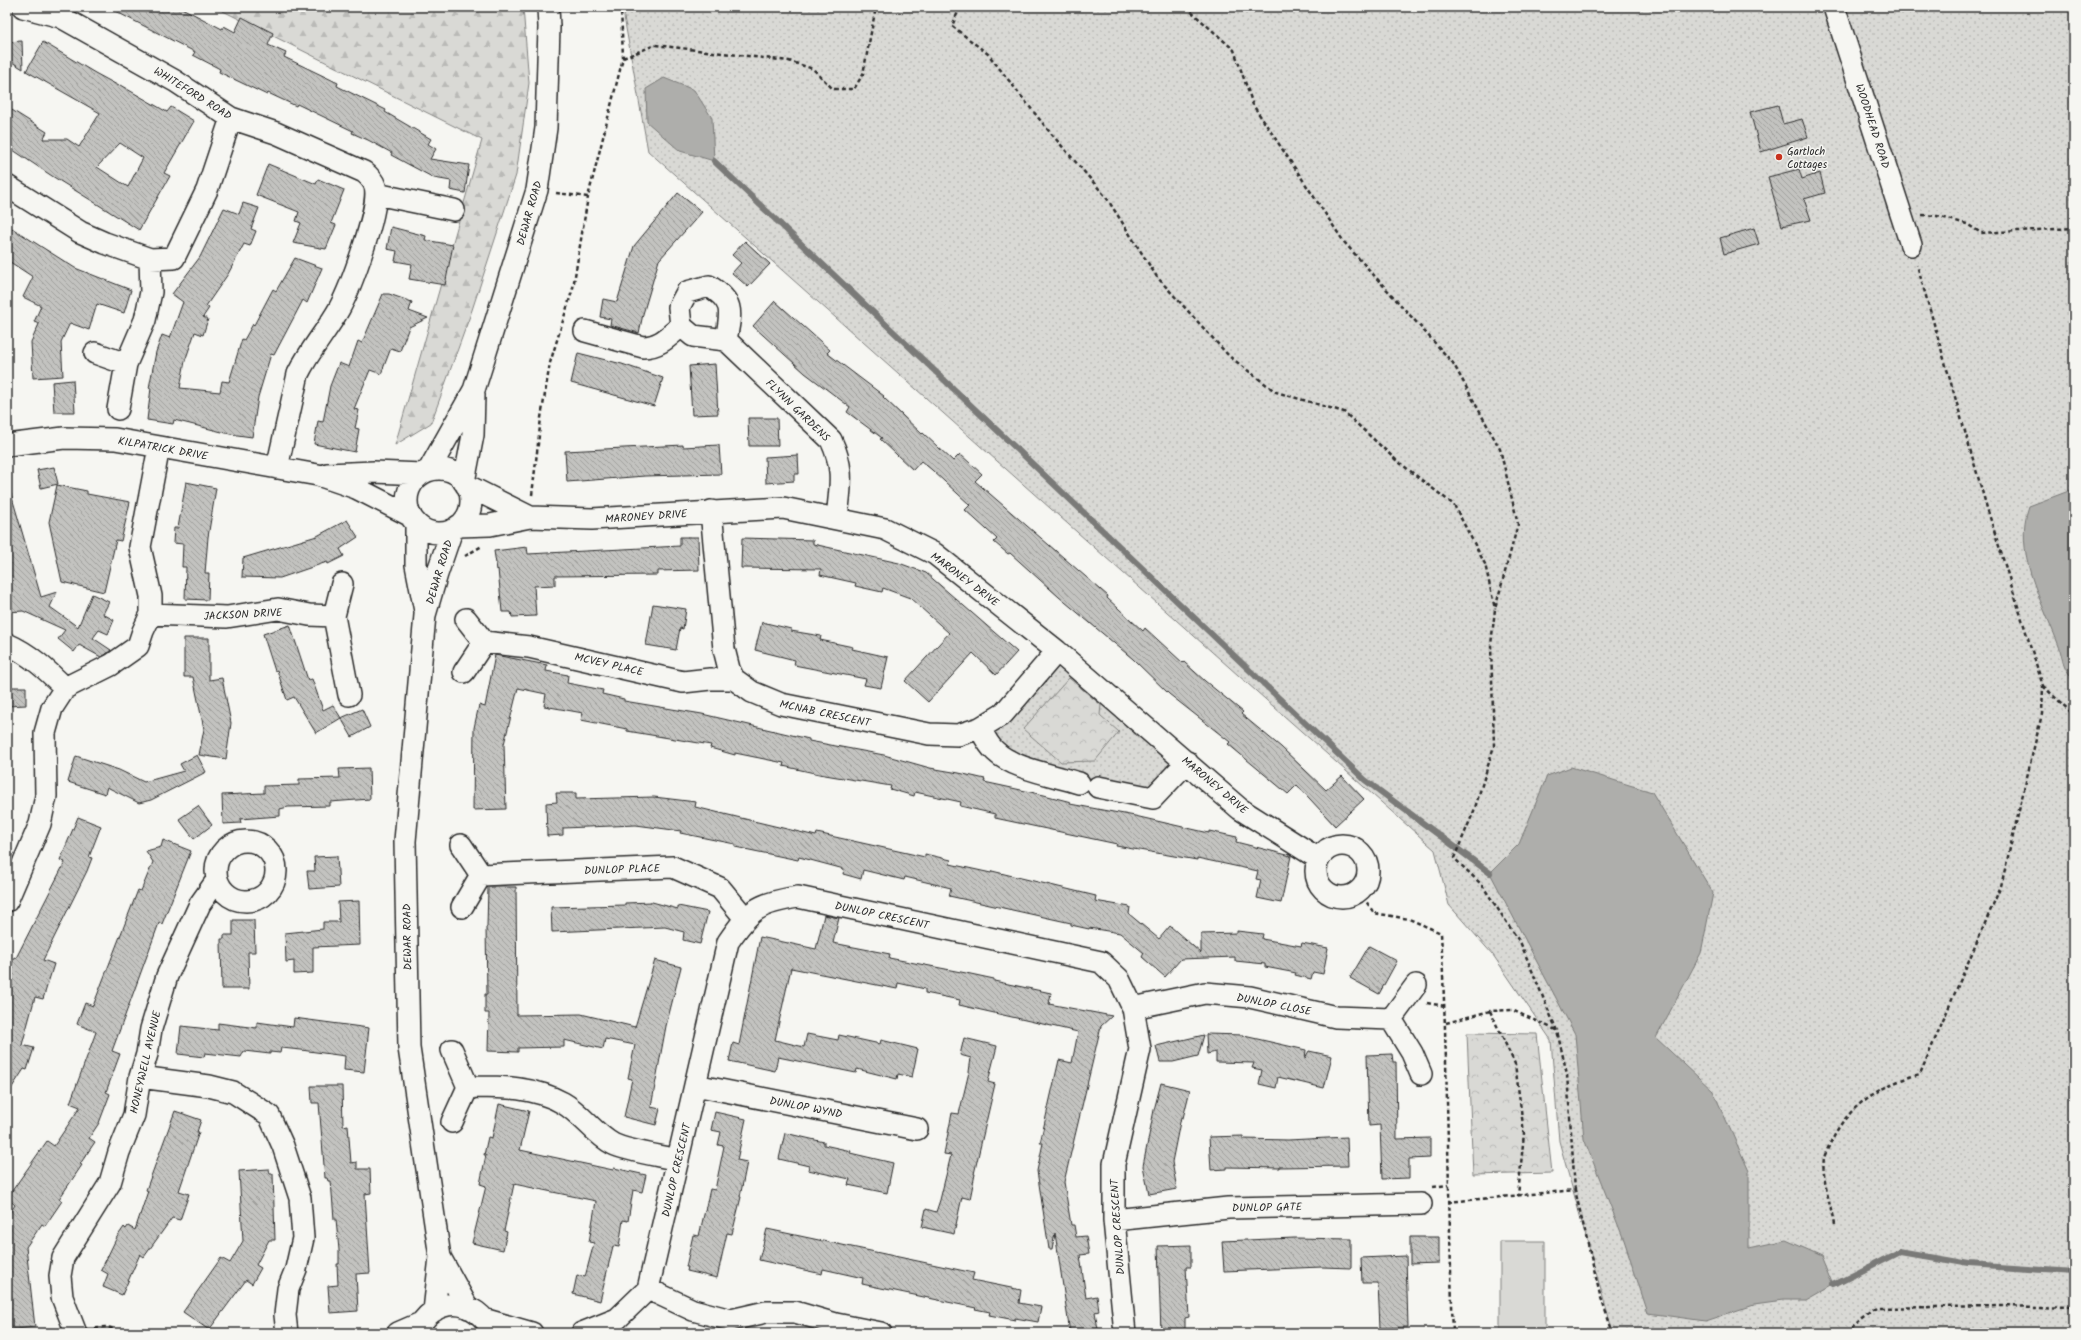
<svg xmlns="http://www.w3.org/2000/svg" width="2081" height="1340" font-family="Kalam,sans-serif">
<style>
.grass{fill:url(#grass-dots);stroke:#828280}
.forest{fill:url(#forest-firs);stroke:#828280}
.park{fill:url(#park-crowns);stroke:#828280}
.pitch{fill:#d9d9d5;stroke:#828280}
.water{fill:#aeaeab;stroke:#7a7a78}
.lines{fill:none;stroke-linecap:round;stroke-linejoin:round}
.stream{stroke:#7a7a78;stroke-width:6}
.building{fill:url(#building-back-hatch);stroke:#2b2b2b;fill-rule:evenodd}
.minor-casing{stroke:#2b2b2b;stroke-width:24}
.path{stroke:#2b2b2b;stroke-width:2.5;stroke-dasharray:4 3;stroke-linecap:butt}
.minor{stroke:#f6f6f2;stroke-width:21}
.poi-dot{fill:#c8321e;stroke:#f6f6f2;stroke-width:1.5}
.labels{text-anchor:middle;stroke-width:3;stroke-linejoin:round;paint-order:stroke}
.street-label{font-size:11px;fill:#2b2b2b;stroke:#f6f6f2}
.poi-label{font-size:11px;fill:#2b2b2b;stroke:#f6f6f2;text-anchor:start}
</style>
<defs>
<pattern id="grass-dots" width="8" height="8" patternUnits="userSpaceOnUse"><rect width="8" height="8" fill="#d9d9d5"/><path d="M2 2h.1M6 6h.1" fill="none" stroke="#babab7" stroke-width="1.8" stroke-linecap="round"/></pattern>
<pattern id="forest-firs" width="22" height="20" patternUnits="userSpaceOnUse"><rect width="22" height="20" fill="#d9d9d5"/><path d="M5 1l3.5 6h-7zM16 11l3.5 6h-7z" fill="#babab7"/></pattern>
<pattern id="park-crowns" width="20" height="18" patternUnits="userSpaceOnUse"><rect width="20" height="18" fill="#d9d9d5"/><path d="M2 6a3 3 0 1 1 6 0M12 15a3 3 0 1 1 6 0" fill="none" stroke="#babab7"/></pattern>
<pattern id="building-back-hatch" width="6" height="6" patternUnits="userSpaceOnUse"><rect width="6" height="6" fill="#c3c3c0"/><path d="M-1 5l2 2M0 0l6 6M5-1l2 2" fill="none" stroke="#9f9f9c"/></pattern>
</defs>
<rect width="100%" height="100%" fill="#f6f6f2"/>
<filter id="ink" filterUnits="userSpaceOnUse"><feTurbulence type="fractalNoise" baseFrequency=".025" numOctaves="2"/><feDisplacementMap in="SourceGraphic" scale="8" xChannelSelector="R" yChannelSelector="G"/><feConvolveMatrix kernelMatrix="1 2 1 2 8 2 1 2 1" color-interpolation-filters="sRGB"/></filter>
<g filter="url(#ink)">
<path class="grass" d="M626 7H2074V1333H1613L1559 1141 1551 1040 1493 955 1449 905 1435 850 648 151 624 17Z
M1057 654 1182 762 1152 796 1086 781 1010 759 983 729Z"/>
<path class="forest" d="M215 7H523L529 83 516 175 471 313 431 423 395 445 482 140Z"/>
<path class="park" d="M1069 678 1101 705 1100 715 1119 732 1095 761 1061 762 1023 729Z
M1467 1033 1537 1034 1552 1173 1473 1175Z"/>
<path class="pitch" d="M1500 1241H1545V1330H1500Z"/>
<path class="water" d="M664 78 694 90 712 118 714 161 680 151 647 122 646 89Z
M2074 489V680C2071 676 2067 672 2065 667 2061 659 2061 649 2057 641 2041 600 2013 550 2029 506Z
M1571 767 1652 792 1713 893 1701 953 1656 1038 1713 1091 1749 1171V1248L1786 1240 1822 1256 1834 1285 1806 1301H1782L1753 1305 1705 1321 1648 1313 1624 1240 1584 1139 1575 1034 1490 873 1519 844 1547 776Z"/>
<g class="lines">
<path class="stream" d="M714 161 1365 780 1490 873
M1834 1285 1899 1252 1968 1264 2074 1271"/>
</g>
<path class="building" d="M107 7H180L222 29 224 26 235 32 242 17 273 33 268 45 286 53 284 57 338 83 337 86 386 110 385 112 431 139 428 144 436 149 430 159 469 165 465 193 450 190 451 181 434 178 391 155 392 153 368 140 352 133 353 131 297 104 296 106 268 93 267 95 219 72 220 69 193 55 195 52Z
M22 41 23 69 7 59V42Z
M43 42 95 73 119 86 120 85 167 112 171 107 194 121 164 173 170 176 139 230 52 176 7 146V107L47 132 43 139H67L79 147 100 113 26 71ZM120 143 143 158 128 187 97 167Z
M1778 105 1783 124 1802 119 1808 137 1761 152 1750 112Z
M268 164 316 184 318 179 344 190 331 223 336 225 326 249 293 243 301 223 296 221 299 212 256 195Z
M1799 169 1802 179 1820 173 1825 193 1804 199 1811 220 1782 226 1768 177Z
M678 193 702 212 659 260 643 314 639 333 610 325 611 319 600 317 603 299 617 302 634 246Z
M243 203 259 208 251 229 256 231 250 246 244 244 228 274 206 306 209 308 203 317 208 319 203 335 195 332 185 361 180 388 220 392 222 381 229 382 242 339 244 340 253 324 254 325 273 289 276 291 295 258 322 268 307 303 303 300 274 355 271 354 258 397 252 437 230 434 174 420 173 424 147 420 151 388H149L156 352 162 335 170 338 183 302 172 294 200 257 224 208 239 214Z
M7 225 75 268 131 290 124 313 97 304 89 330 70 323 61 342 63 376 33 378 31 342 39 324 34 322 41 306 23 297 33 277 7 260Z
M391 227 426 236 425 240 453 245 445 285 409 279 412 264 395 261 397 251 387 249Z
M1754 228 1759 244 1724 254 1720 238Z
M745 241 770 264 748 287 732 273 741 263 732 255Z
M383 294H389L412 302 409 311 428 318 409 327 400 351 391 348 381 374 370 370 354 409 359 410 355 428 359 429 355 452 314 444 318 421 323 422 330 386 339 363 349 367 358 341 362 343Z
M775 301 830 350 827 353 884 396 883 397 922 434 923 433 953 461 960 454 982 474 975 481 1108 596 1107 598 1143 631 1145 628 1183 663 1184 662 1205 681 1243 712 1241 714 1281 747 1326 790 1342 776 1364 799 1335 826 1297 785 1288 794 1228 744 1230 742 1169 694 1133 659 1059 597 1010 553 1008 554 994 542 997 539 965 510 970 505 932 470 921 461 913 470 880 439 882 438 847 412 850 407 805 373 753 326Z
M578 353 622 364 663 378 654 406 571 383Z
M715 364 718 414 692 415 689 366Z
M73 380 75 412H54L52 382Z
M748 418H777L778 446H749Z
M683 445V447L719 445 721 474 645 476 567 482 565 451Z
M798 455 799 474H794V481L766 483 765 457Z
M54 467 58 484 41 488 37 470Z
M186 482 216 488 208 537 205 573H209L208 600 185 599 186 567H182L183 544 173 543 174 528H178Z
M57 485 87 491V494L130 502 121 541 116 540 104 592 62 582 49 522Z
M11 494 41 597 57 592 50 607 78 627 92 594 109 602 103 614 114 620 108 634 99 630 93 638 111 650 105 655 101 657 79 645 74 652 58 639 65 630 23 611 7 612V495Z
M347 520 358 537 340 549 344 556 328 564 327 562 280 578 242 577 243 558 317 536Z
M680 537H698L699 570 658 571V575L555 576V585L534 586 536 616 512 617 511 612H502L498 569 497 570 494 551 527 547 528 554 680 546Z
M742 538 813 540V544L899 563 926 573 1017 652 996 675 973 653 928 702 905 681 949 633 910 598 883 588 882 592 855 586 856 583 820 575 821 569 741 568Z
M653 604 686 609 683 629 680 628 676 650 646 645Z
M762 622 791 629V631L821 636 820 640 853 647 852 649 888 657 881 688 864 685 866 679 794 665 795 660 755 650Z
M290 625 308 680 312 679 323 710 333 705 341 718 316 733 294 697 287 700 277 670 275 671 263 634Z
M184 638H209V680L222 678 231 723 226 759 199 755 204 729 193 677H184Z
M495 655 547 665 546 671 568 675 567 683 603 690 602 694 624 699V701L702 714 809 739V741L884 755 930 768 959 773 985 779 984 782 1044 795 1071 802 1070 804 1135 816 1209 833V831L1237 837 1236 842 1291 856 1281 903 1257 898 1261 880 1256 879 1258 871 1197 858V860L1116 846 1117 844 995 818V814L960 806 961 802 915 792 914 796 890 789 891 786 819 774 783 766 784 763 735 753V755L710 748 711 745 627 731V729L581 720 583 713 544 706 546 694 518 688 504 744 506 809 473 810 474 728 479 705 485 707Z
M7 687H26V705L7 706Z
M362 709 370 727 352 737 341 718Z
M197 755 206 772 151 800 139 803 107 787 105 794 68 782 76 756 119 770 144 782 184 771 180 764Z
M369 768 370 799 330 802V806L288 807 280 809V816L240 819 241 823 223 824 222 795 264 793V786L299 785V779L340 778 339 769Z
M556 793H576V799L654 797 696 802 695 807 816 836 817 833 925 857V854L951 860 950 864 991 873 992 871 1096 896 1095 901 1130 907 1129 914 1159 939 1170 926 1201 953V934L1237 933V931L1263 934 1262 939 1301 946 1302 943 1328 948 1323 974 1313 972 1311 979 1295 975 1296 973 1265 967V964L1235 961V957L1181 959 1165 977 1142 957 1144 953 1120 933 1089 928V929L1071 925V923L949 896 951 888 905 877 904 880 863 870 861 879 843 874 844 869 799 857 798 860 735 847V844L680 833 681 831 636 825 563 828V835L547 836 546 803 557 802Z
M198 806 212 825 194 839 179 819Z
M78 817 101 826 89 857 92 858 87 871 43 960 54 964 43 999 35 997 22 1045 34 1048 27 1070 24 1069 7 1095V994L13 974 9 973 14 957 16 958 65 862 60 860Z
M163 840 191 851 162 924 159 923 112 1051 120 1054 106 1092 110 1094 99 1123 89 1138 95 1142 80 1164 82 1165 59 1199 62 1201 45 1226 42 1224 26 1247 35 1327 7 1330V1217L15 1205 7 1198 47 1141 54 1146 80 1107 70 1103 96 1032 77 1024 85 1003 93 1006 138 890 141 891 153 862 146 851 161 847Z
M337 856 339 887 309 889 307 871H315L314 857Z
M488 887H516L517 1015 581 1014 635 1027 655 960 681 967 666 1026 651 1107 660 1109 656 1125 624 1117 632 1079 628 1078 635 1045 605 1039 603 1049 564 1040V1047L518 1048V1052L488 1051 489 1013H485V994H487L486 927H487Z
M359 901 360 945 313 947V973L294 974V961L286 962 285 933 323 929V922H339L338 902Z
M652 902 678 909V906L708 912 700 944 683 940 684 932 665 927 552 932 551 907 625 905V903Z
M824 915 839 918 833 943 890 954 889 958 966 973 994 979V981L1051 993 1049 1004 1112 1016 1101 1026 1064 1182 1071 1225H1074L1076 1237 1086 1236 1089 1254 1080 1255 1086 1298 1097 1296 1099 1311 1095 1312 1098 1329 1070 1333 1055 1233 1052 1249H1049L1037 1171 1043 1143H1040L1059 1060 1072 1063 1078 1032 959 1005 960 1000 925 993V989L898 983 897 989 791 968 775 1040 804 1047 807 1034 838 1040 839 1035 880 1044 881 1040 918 1049 912 1077 898 1074 897 1079 857 1069 856 1073 778 1057 775 1071 729 1061 733 1043 739 1045 760 937 816 949Z
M233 920H254L255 952H248L249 989H222L221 939H224V935H233Z
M1369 946 1397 961 1379 994 1350 978Z
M294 1018 369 1028 364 1072 344 1070 345 1056 301 1050 281 1048 280 1053 270 1052V1054L244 1051 241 1057 205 1053 204 1057 178 1054 181 1026 218 1030V1023L257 1028V1022L293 1027Z
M1206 1034 1244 1035V1036L1306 1050 1305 1058 1309 1051 1332 1056 1324 1088 1278 1077 1276 1088 1259 1084 1262 1070 1252 1068 1254 1063 1216 1062V1052L1207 1054Z
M1204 1035 1198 1056 1173 1062H1160L1156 1046Z
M964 1038 997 1046 988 1082 995 1084 974 1174H975L970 1199 962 1197 954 1234 922 1227 926 1209 936 1212 940 1200 951 1155 944 1154 952 1113 959 1114 969 1072 971 1058 960 1055Z
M1392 1054 1393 1062H1396L1397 1139 1430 1138V1158L1409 1159V1178L1382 1179 1380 1125 1369 1126 1367 1055Z
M1161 1083 1190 1090 1183 1118 1181 1117 1172 1162 1177 1189 1149 1194 1143 1166 1154 1110Z
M311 1086H342L343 1126 348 1125 351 1163 357 1162V1169H370L371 1193 365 1194 370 1273 356 1274 358 1311 330 1313 328 1286 338 1285 337 1264H339V1250L336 1219H334L331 1181H328L327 1178H325L319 1103H312Z
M499 1104 529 1111 520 1150 613 1170 614 1168 646 1175 642 1192 633 1190 628 1221 623 1220 619 1247 613 1246 600 1301 573 1294 577 1275 585 1277 594 1243 589 1242 596 1201 514 1184 504 1231 507 1232 503 1250 472 1243 486 1186 480 1184 486 1155H484L488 1137 492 1138Z
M175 1111 201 1120 197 1132H199L179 1191 189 1194 180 1220 172 1218 144 1257 140 1254 122 1295 103 1287 108 1274 101 1270 117 1237 124 1227 126 1229 128 1226 135 1230 148 1191 146 1190Z
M715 1112 746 1119 737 1160 747 1162 740 1197H741L732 1234 727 1233 717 1278 687 1271 688 1267H686L693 1235 699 1236 710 1189 715 1190 724 1146 718 1145 721 1132 711 1130Z
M785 1133 824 1142V1145L851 1151 850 1153 893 1163 887 1193 848 1185 850 1179 808 1170 809 1166 779 1159Z
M1243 1136V1139L1288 1140 1347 1137 1348 1166 1279 1167V1168L1227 1167V1169L1211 1170 1209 1137Z
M269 1169 270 1174H273L275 1240H269L256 1265 261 1268 252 1284 246 1280 209 1330 183 1312 221 1258 230 1263 243 1241 239 1171Z
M767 1229 974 1273 972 1280 1021 1290 1019 1303 1041 1307 1038 1322 1015 1318V1320L989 1315 990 1312 975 1309 976 1308 862 1284 863 1278 823 1269 822 1274 759 1260Z
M1410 1237H1439V1263L1410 1264Z
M1295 1238 1351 1239V1268L1322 1267 1224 1271 1222 1241Z
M1191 1245V1267H1186L1189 1317 1185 1318V1333H1161L1158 1246Z
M1406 1256 1408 1327 1380 1328 1378 1283H1362L1361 1258Z"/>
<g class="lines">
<defs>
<path id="minor" d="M23 7 61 17 175 81 231 118 276 133 364 172C369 176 373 180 375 186 381 207 350 289 339 309 326 332 309 351 298 374L277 468
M1834 7 1911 245
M7 186 80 232 105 243 150 259 174 258 207 190 231 118
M376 194 454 210
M585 331 643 347C660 347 669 336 681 326
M726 340 693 336 681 326 679 307 687 292 709 286C735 302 731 312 726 340L831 440C845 470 840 487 837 518
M95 353 126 364
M118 409 126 364 145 320 151 292 150 259
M7 445 64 438 115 439 318 475 356 488 411 516
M407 501a32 32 0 1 1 64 0a32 32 0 1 1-64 0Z
M429 470 474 390 537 190 546 128 549 27 548 7
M327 474 374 472 422 474
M464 482 473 435 474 394
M466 485 530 517
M711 511 724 649 729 669 734 679 752 692 781 704 929 734 958 735 980 728 1003 714 1057 651
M416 523V565L425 611
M458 526 490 525 530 517 592 519 783 508 885 529 935 554 1057 651 1240 809 1319 859
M151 614 227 617 278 609 309 615 334 616 349 695
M334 616 342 584
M466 619 484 642
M7 644C30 654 47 670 65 688
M464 672 484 642 529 647 683 682 710 679H734
M980 728C984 736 988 745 995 751 1013 769 1054 775 1079 783
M1098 787 1153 798 1187 762
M216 871a30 30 0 1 1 60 0a30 30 0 1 1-60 0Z
M461 845 481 875 462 907
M1316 871a26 26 0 1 1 52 0a26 26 0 1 1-52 0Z
M481 875 673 867 720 888 744 917
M7 901 40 824 46 796 45 733 52 708 65 688 111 665 138 646 143 631 151 614V596L140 547 159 447
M1133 1008 1205 993 1250 997 1336 1017 1391 1019
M1391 1019 1412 1053 1421 1074
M1391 1019 1416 985
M452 1050 468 1087 452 1122
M140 1077 209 1086 233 1092 269 1115 283 1146 300 1198 303 1238 296 1269 288 1289 285 1315 287 1333
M695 1085 917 1129
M468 1087C500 1087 533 1086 563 1103 581 1113 594 1134 613 1144 627 1151 662 1156 678 1160
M1114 1220 1228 1208 1421 1204
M440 1257 468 1308
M648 1289 693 1310 731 1320 766 1312H795L836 1324 881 1333
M434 1311 440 1257 409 1048 405 841 425 615 437 574 452 530
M487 1320 532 1333
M76 1333 62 1297 60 1276 63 1258 110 1183 119 1152 134 1115 140 1077 147 1054 151 1029 167 976 200 904 217 880
M398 1333 421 1323
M416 1333C433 1294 476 1296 493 1333
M582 1333 617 1319 648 1289 728 942C750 910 758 903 798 897L1101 962 1119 979 1133 1008 1140 1049 1114 1164V1220L1125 1333"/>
</defs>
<use href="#minor" class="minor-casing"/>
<path class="path" d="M960 7 952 26 988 54 1048 130 1106 197 1157 277 1229 356 1276 392 1344 412 1396 460 1454 505 1485 564 1495 609
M1186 7 1234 50 1253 105 1344 242 1453 363 1500 449 1518 524 1495 609 1491 645 1494 746 1474 811 1454 858 1482 885 1521 944 1557 1031 1567 1074 1575 1190
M623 58 655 45 789 61 813 69 833 89H854L863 74 876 7
M556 193 588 197 623 58 621 7
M1922 215 1937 216 1967 224 1981 233 2074 228
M532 495 541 418 550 363 573 288 588 197
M465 556 482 546
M2043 686 2074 715
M1359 891 1374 913 1409 919 1441 933C1448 1066 1448 1200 1453 1333
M1427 1003 1445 1006
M1490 1011 1515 1064 1524 1133 1518 1196
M1446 1023 1490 1011 1512 1010 1556 1030
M1433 1187 1448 1185
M1448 1202 1575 1190 1600 1295 1613 1333
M1834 1225C1831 1207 1821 1175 1824 1158 1825 1154 1828 1148 1830 1144 1846 1106 1882 1084 1920 1074L2001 886 2042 714 2043 686 1987 508 1917 265
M95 1329C104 1326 111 1326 118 1333
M1846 1333 1876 1308 2000 1306 2074 1308"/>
<use href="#minor" class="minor"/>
</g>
</g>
<circle class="poi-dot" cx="1779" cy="157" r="4"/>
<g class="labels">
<g class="street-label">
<text transform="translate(193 93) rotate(32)" y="4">WHITEFORD ROAD</text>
<text transform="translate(1873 126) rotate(72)" y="4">WOODHEAD ROAD</text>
<text transform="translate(529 213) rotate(-74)" y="4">DEWAR ROAD</text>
<text transform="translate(798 410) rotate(44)" y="4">FLYNN GARDENS</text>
<text transform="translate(163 448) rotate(10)" y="4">KILPATRICK DRIVE</text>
<text transform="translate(646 516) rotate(-4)" y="4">MARONEY DRIVE</text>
<text transform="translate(439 572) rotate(-73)" y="4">DEWAR ROAD</text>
<text transform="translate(965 579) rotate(37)" y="4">MARONEY DRIVE</text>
<text transform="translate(243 614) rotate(-3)" y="4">JACKSON DRIVE</text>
<text transform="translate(609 664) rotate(13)" y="4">MCVEY PLACE</text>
<text transform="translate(825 713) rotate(12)" y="4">MCNAB CRESCENT</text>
<text transform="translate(1215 785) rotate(40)" y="4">MARONEY DRIVE</text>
<text transform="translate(622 869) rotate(-2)" y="4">DUNLOP PLACE</text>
<text transform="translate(882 915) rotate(12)" y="4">DUNLOP CRESCENT</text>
<text transform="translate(407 937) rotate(-91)" y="4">DEWAR ROAD</text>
<text transform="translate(1274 1004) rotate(11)" y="4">DUNLOP CLOSE</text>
<text transform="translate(145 1062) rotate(-77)" y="4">HONEYWELL AVENUE</text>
<text transform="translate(806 1107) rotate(11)" y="4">DUNLOP WYND</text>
<text transform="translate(676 1170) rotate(-77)" y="4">DUNLOP CRESCENT</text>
<text transform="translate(1267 1207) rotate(-1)" y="4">DUNLOP GATE</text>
<text transform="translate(1117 1227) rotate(-94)" y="4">DUNLOP CRESCENT</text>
</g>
<g class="poi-label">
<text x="1787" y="155">Gartloch<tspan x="1787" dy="13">Cottages</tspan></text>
</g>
</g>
<rect width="2081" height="1340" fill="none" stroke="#f6f6f2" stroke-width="24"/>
<rect x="12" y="12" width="2057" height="1316" fill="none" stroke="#2b2b2b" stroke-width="1.5" filter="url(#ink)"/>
</svg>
